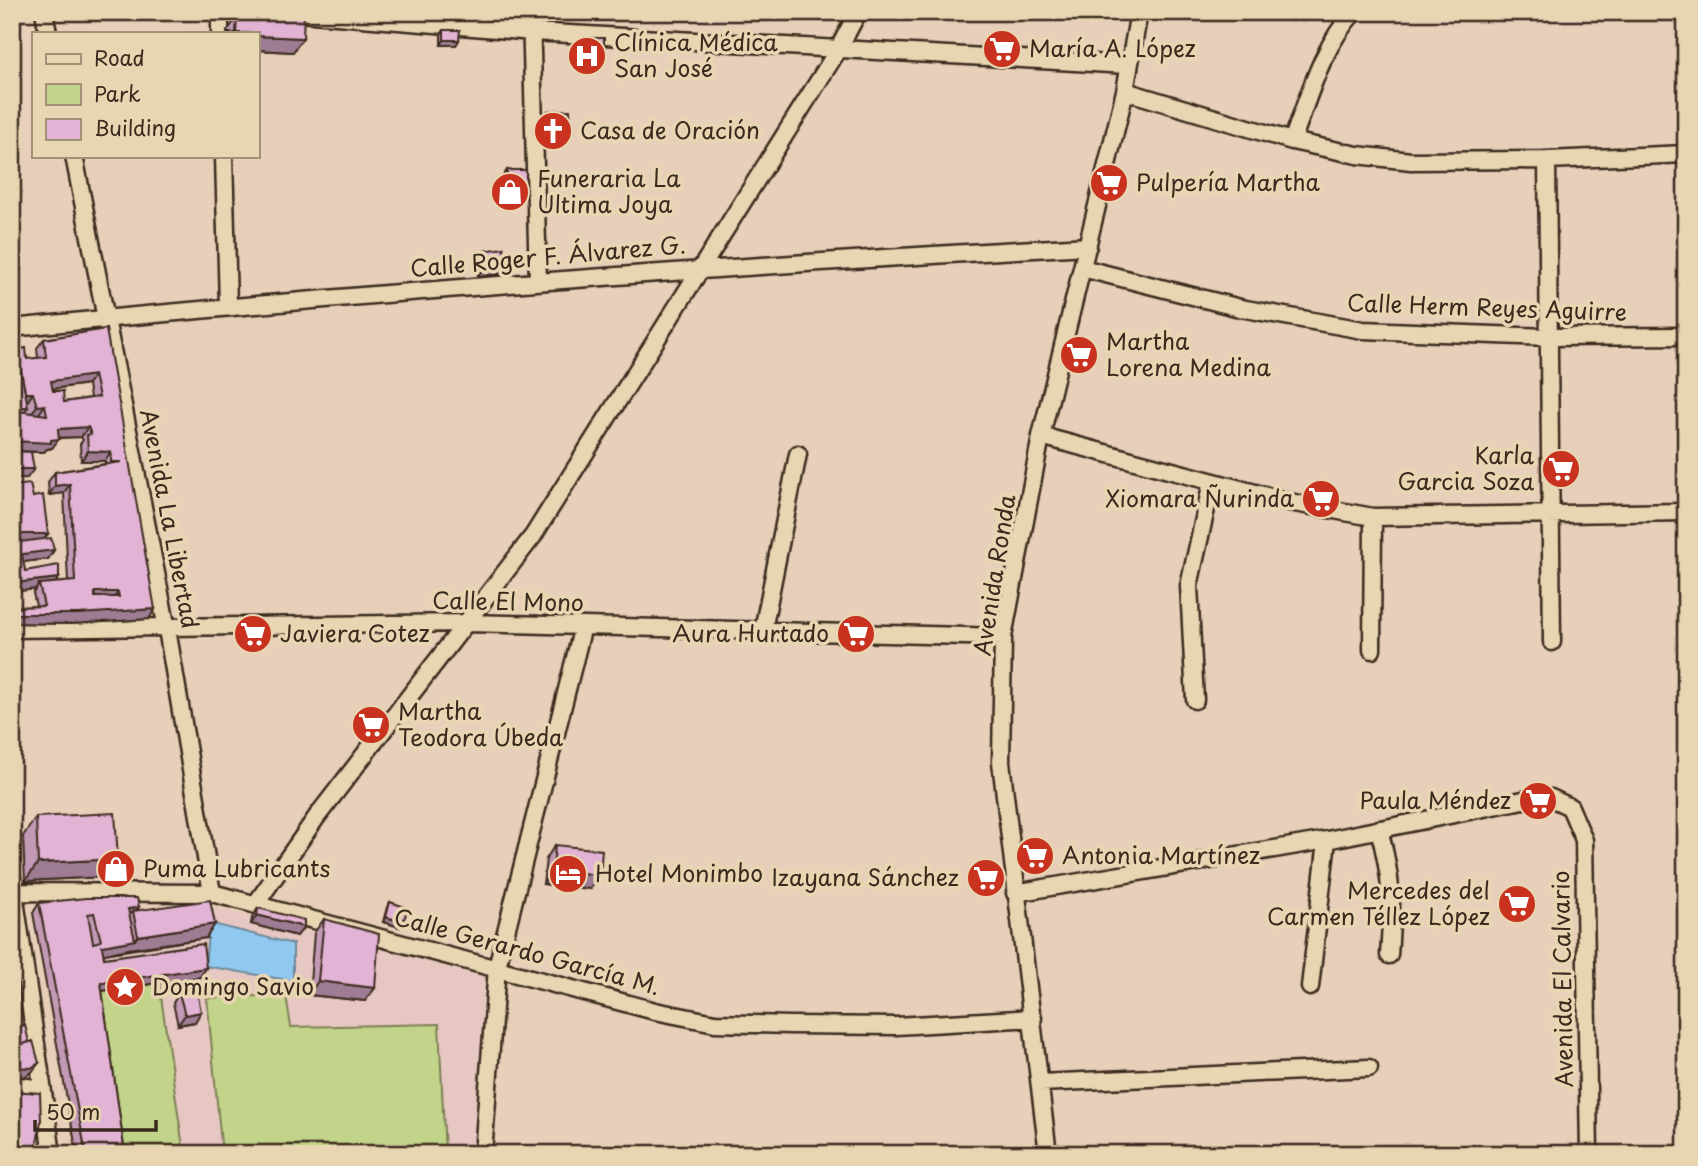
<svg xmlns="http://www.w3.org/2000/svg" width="1698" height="1166" font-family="'Playpen Sans',sans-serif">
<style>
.built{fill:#e6c7c2}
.green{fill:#c1d489;stroke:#7e7f54;stroke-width:2}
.water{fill:#90c8ef;stroke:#6e899b;stroke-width:2}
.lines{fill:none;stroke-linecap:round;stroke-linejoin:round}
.minor-casing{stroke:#3b2a1e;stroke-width:21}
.minor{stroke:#e8d6b3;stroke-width:16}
.wall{fill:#c29ab6;stroke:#3b2a1e;stroke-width:2;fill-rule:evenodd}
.shaded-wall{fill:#9e7d94;stroke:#3b2a1e;stroke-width:2}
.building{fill:#e2b3d4;stroke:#3b2a1e;stroke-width:2;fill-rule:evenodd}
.labels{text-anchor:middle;stroke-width:7;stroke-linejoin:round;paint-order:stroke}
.poi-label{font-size:23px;fill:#3b2a1e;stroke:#e8d6b3;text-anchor:start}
.street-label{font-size:23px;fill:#3b2a1e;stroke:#e8d6b3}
</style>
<rect width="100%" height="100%" fill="#e7cfba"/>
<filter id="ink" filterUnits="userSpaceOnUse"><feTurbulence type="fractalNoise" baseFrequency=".0143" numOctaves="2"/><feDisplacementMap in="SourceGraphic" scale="14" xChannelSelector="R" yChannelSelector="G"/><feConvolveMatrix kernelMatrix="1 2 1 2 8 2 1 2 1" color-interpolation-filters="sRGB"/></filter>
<g filter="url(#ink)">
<path class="built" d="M79 907 215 908 485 977 473 1154H77Z"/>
<path class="green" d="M159 983 184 1154H118L94 992Z
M286 995 291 1027 439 1024 445 1154H222L207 998Z"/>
<path class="water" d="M209 923 293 944V981L205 966Z"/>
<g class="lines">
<defs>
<path id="minor" d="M44 12 48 33
M220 12V33
M287 12 533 32 1128 65
M531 12 538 282
M1125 91 1292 141 1357 155 1411 161 1547 160 1686 154
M1292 141C1309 97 1321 48 1354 12
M74 156 167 629 212 893
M224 156 228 305
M1547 160 1552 642
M1082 268 1240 308 1363 330 1548 337 1686 336
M12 328C370 292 729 266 1088 246
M1041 436 1289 502 1373 517 1686 512
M12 629 467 623 1003 637
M763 630 798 454
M1372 650 1373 517
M1195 700 1189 586 1212 482
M1379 829C1392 878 1393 905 1389 955
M12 879 52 1154
M12 892 212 893 655 1011 715 1023 790 1025 896 1026 1033 1018
M1015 893 1327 840 1523 800 1551 798 1570 807 1584 840 1589 1154
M255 905 318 815 533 536 838 50 858 12
M1310 987 1327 840
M1040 1083 1369 1068
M12 1085 42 1089
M483 1154 497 967 583 626
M1048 1154 1001 762 1003 637 1041 436 1125 91 1139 12"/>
</defs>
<use href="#minor" class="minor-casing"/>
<use href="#minor" class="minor"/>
</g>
<path class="wall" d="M237 18 293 52 257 50V33H227V31Z
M444 30 459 40 456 45H441V34Z
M584 38 598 65H577V47Z
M548 111 571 132 565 142 543 143 542 121Z
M507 170 526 194 519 204H502L501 180Z
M482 251 506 265 499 274 478 277 476 260Z
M106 329 149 619 71 624 12 623V486L44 539 54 550 48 559 23 562 25 571 59 578 55 583 68 582 64 493 49 495 48 482 55 472 105 464V461H81L80 444 83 440 81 437 59 438 52 448 47 449 44 452H31L27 478 14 350 27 359 38 358 37 348 44 339ZM88 384 90 398 64 402 53 389ZM36 589 33 593 36 606 18 607 16 591Z
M36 817 118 858 124 874 111 876 110 870 105 877 25 881 23 836Z
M555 845 590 889 543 884 546 859Z
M390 902 403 922 400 927 383 922 387 907Z
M39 903 137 910 206 938 104 954V958L206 968 200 977 102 991 125 1154H77L33 913Z
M258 908 297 936 251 924 252 918Z
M324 919 375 988 365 1001 309 995 314 933Z
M179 993 195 1022 178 1025 173 1003Z"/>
<path class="shaded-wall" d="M257 36 303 38 293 52 257 50Z
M444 40H459L456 45H441Z
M583 56H604L598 65H577Z
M571 132 565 142 543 143 549 134Z
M526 194 519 204H502L508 195Z
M506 265 499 274 478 277 484 267Z
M94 375 88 384 44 390 51 381Z
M33 393 27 402 21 394Z
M45 405 38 415H30L37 406Z
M12 407H28L18 421H12Z
M88 427 81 437 51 438 58 429Z
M59 439 52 448 47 449 44 452 12 451V441Z
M88 451 111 452 105 461H81Z
M12 469H34L27 478 12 479Z
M70 484 64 493 49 495 55 486Z
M12 534H48L41 543 12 544Z
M54 550 48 559 15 563 22 554Z
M59 578 52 587 39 584 36 589 12 592 15 583Z
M95 592H118L112 601H89Z
M155 609 149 619 71 624 12 623V614Z
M118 859 105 877 25 881 38 863Z
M127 870 124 874 111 876 114 871Z
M553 870 600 875 590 889 543 884Z
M139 907 134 916 133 911 128 917V909Z
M257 915 304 927 297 936 251 924Z
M386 917 403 922 400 927 383 922Z
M215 924 206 938 128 949 96 956 102 946 135 940 138 936Z
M206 968 200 977 94 992 101 983Z
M318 981 375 988 365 1001 309 995Z
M201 1012 195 1022 178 1025 185 1015Z
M39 1063 32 1072 24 1077H12L13 1067Z"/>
<path class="building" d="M243 12H304L303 38 257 36V33H236L237 18Z
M444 30H460L459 40H444Z
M584 38H604V56H583Z
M570 110 571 132 549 134 548 111Z
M507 170H526V194L508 195Z
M504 248 506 265 484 267 482 251Z
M106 329 155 609 78 614H12V543L51 538 54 550 22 554 25 571 59 565V578L15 583 18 607 44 606 39 584 75 581 70 484 55 486V472L121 462H111V452L88 451 87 435 91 434 88 427 58 429 59 439 51 440V443L12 441V411L25 412 47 415 45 405 37 406 33 393H25L19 360 12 361V336L13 335 14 350 26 348 27 359 46 357 44 339ZM94 375 99 397 64 402 63 391H53L51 381ZM95 592H118L119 597H95Z
M19 360 28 407H12V361Z
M12 451 31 452 34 469H12Z
M30 484 33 497 43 495 48 534H12V486Z
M12 734 15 747 12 748Z
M115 813 118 859 38 863 36 817Z
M555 845 602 850 600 875 553 870Z
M126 857 127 870 114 871 113 865 118 858Z
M86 898H137L139 907 128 909 135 940 102 946 104 958 203 944 206 968 101 983 125 1154H86L39 903ZM94 913 101 941 93 943 88 914Z
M210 900 215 924 138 936 133 911Z
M390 902 408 908 403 922 386 917Z
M258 908 304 920V927L257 915Z
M324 919 379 934 375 988 318 981Z
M197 991 201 1012 185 1015 179 993Z
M25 1025 29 1042 12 1047V1028Z
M33 1041 39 1063 31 1068 13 1067V1047Z
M12 1091 40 1093 41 1121 35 1154H12Z"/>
</g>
<defs>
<symbol id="supermarket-disc" viewBox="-11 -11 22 22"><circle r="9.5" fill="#c8321e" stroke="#e8d6b3"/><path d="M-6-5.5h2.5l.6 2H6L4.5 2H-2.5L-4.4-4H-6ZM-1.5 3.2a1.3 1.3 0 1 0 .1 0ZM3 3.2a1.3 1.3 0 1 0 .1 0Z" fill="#fff"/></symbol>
<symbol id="hospital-disc" viewBox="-11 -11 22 22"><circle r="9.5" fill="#c8321e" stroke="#e8d6b3"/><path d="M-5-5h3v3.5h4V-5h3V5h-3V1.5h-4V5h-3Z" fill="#fff"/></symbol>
<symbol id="church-disc" viewBox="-11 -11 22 22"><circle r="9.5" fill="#c8321e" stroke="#e8d6b3"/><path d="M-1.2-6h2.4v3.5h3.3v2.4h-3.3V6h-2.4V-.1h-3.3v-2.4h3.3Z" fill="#fff"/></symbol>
<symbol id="shop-disc" viewBox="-11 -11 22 22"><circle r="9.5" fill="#c8321e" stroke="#e8d6b3"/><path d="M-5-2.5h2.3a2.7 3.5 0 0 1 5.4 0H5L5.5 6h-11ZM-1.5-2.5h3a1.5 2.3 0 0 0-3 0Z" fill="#fff"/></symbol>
<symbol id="hotel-disc" viewBox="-11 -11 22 22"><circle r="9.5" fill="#c8321e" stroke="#e8d6b3"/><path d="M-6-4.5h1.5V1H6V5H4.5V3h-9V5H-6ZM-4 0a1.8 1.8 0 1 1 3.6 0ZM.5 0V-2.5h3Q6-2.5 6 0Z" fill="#fff"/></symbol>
<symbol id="sight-disc" viewBox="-11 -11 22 22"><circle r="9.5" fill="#c8321e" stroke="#e8d6b3"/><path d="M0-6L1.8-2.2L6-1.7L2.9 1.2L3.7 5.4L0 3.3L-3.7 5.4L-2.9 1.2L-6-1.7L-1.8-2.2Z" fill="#fff"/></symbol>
</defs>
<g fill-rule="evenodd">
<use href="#supermarket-disc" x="980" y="27" width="44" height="44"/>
<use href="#hospital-disc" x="565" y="34" width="44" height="44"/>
<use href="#church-disc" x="531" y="109" width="44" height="44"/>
<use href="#supermarket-disc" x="1087" y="161" width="44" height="44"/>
<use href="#shop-disc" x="488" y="170" width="44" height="44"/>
<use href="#supermarket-disc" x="1057" y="333" width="44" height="44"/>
<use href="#supermarket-disc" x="1539" y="447" width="44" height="44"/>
<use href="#supermarket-disc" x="1299" y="477" width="44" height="44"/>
<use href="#supermarket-disc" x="231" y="612" width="44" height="44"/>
<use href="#supermarket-disc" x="834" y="612" width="44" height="44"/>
<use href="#supermarket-disc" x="349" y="703" width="44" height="44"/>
<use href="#supermarket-disc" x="1516" y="779" width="44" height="44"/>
<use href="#supermarket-disc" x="1013" y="834" width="44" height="44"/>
<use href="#shop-disc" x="94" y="847" width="44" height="44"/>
<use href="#hotel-disc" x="546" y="852" width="44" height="44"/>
<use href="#supermarket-disc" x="964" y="856" width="44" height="44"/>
<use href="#supermarket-disc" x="1495" y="882" width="44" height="44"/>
<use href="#sight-disc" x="103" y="965" width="44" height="44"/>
</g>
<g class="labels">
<g class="poi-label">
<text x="614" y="51">Clínica Médica<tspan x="614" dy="26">San José</tspan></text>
<text x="1029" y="57">María A. López</text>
<text x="580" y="139">Casa de Oración</text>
<text x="537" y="187">Funeraria La<tspan x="537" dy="26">Ultima Joya</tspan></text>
<text x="1136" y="191">Pulpería Martha</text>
<text x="1106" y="350">Martha<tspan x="1106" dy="26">Lorena Medina</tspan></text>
<text x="1534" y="464" text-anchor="end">Karla<tspan x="1534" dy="26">Garcia Soza</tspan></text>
<text x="1294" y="507" text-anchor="end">Xiomara Ñurinda</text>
<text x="280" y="642">Javiera Cotez</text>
<text x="829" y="642" text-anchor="end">Aura Hurtado</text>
<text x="398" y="720">Martha<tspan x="398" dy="26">Teodora Úbeda</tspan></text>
<text x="1511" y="809" text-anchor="end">Paula Méndez</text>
<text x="1062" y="864">Antonia Martínez</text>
<text x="143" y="877">Puma Lubricants</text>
<text x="595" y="882">Hotel Monimbo</text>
<text x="959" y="886" text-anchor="end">Izayana Sánchez</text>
<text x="1490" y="899" text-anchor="end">Mercedes del<tspan x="1490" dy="26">Carmen Téllez López</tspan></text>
<text x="152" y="995">Domingo Savio</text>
</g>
<g class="street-label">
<text transform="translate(548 257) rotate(-5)" y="8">Calle Roger F. Álvarez G.</text>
<text transform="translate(1487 308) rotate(2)" y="8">Calle Herm Reyes Aguirre</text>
<text transform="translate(169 519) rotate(79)" y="8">Avenida La Libertad</text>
<text transform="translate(995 575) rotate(-81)" y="8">Avenida Ronda</text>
<text transform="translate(508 602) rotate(1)" y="8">Calle El Mono</text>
<text transform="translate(527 952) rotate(15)" y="8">Calle Gerardo García M.</text>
<text transform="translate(1563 979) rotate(-91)" y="8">Avenida El Calvario</text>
</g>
</g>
<rect width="1698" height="1166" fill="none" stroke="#e8d6b3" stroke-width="42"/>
<rect x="21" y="21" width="1656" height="1124" fill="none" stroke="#3b2a1e" stroke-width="2.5" filter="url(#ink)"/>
<rect x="32" y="32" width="228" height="126" fill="#e8d6b3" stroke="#a39177" stroke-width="2"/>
<rect x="46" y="54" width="35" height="10" fill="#e8d6b3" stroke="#a39177" stroke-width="2"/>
<text x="94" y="66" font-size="21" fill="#3b2a1e">Road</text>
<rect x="46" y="84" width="35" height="21" fill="#c1d489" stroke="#a39177" stroke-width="2"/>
<text x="94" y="102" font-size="21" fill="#3b2a1e">Park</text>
<rect x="46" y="119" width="35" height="21" fill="#e2b3d4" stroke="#a39177" stroke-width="2"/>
<text x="94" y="136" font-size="21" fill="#3b2a1e">Building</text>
<path d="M35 1120v10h121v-10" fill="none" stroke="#3b2a1e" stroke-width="3.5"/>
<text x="46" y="1120" font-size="21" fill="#3b2a1e" stroke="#e8d6b3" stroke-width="5" paint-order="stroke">50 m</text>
</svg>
